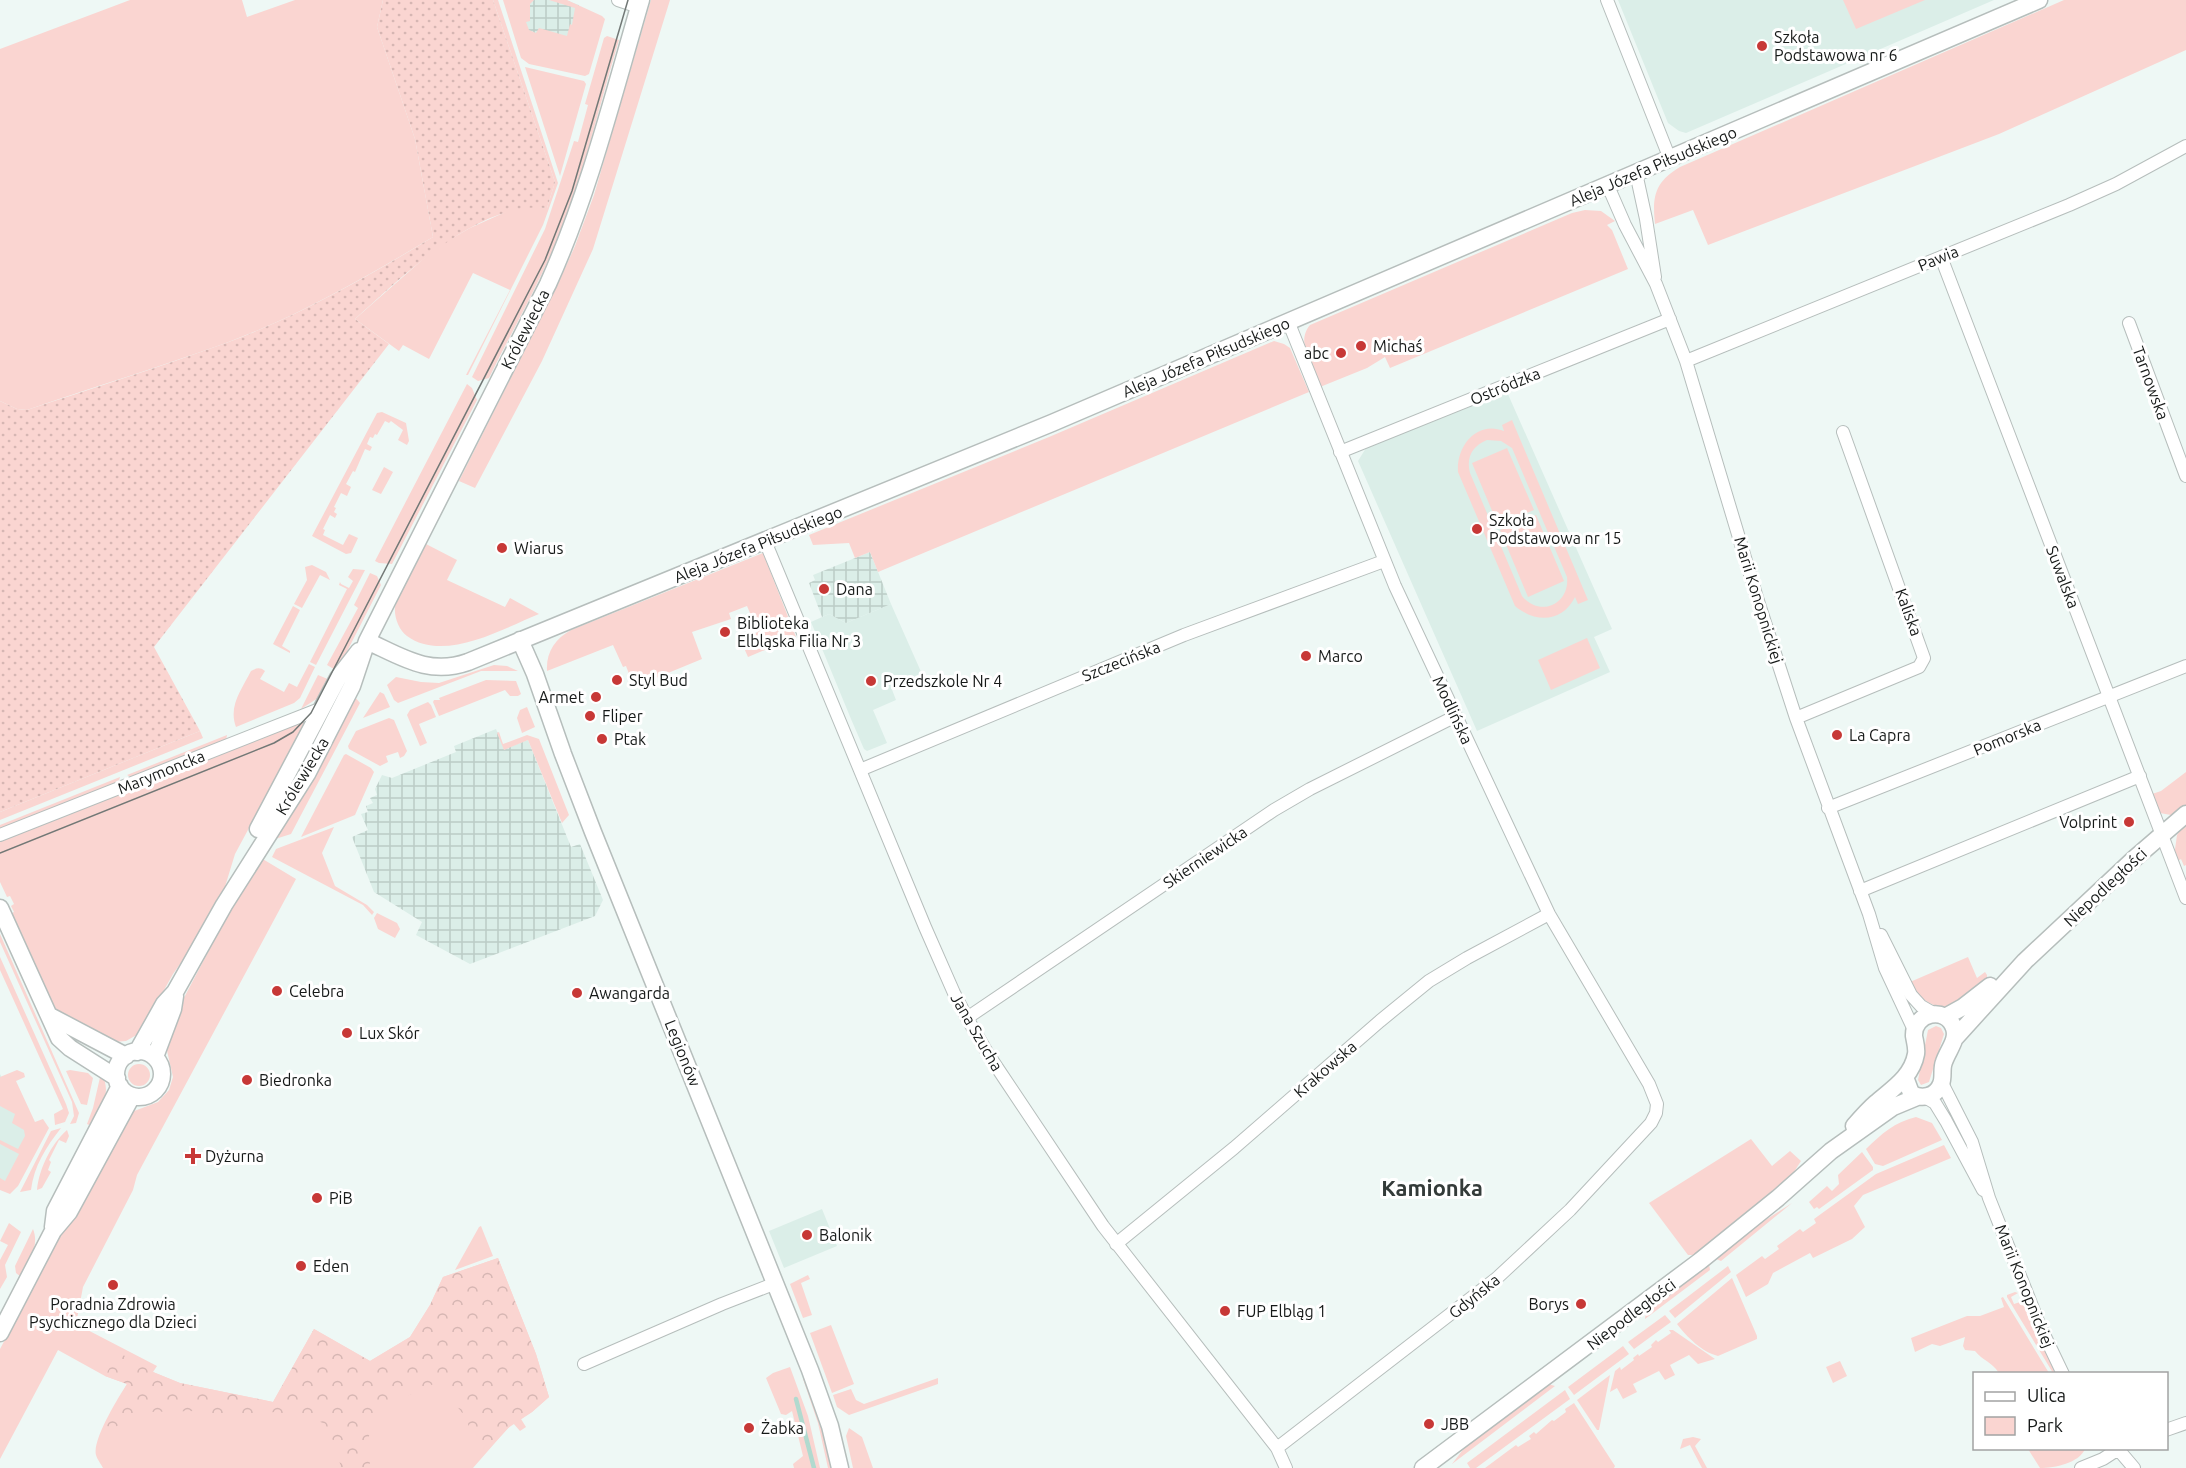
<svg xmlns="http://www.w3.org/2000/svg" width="2186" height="1468" font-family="Ubuntu,sans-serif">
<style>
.built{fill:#dbeee8}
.industrial{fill:url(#industrial-grid)}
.green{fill:#fad5d1;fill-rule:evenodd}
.forest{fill:url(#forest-crowns)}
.garden{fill:url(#garden-dots)}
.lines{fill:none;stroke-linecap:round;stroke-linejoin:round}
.stream{stroke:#b1dacf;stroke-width:4.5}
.street-casing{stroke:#b6bebc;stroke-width:14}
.secondary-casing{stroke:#b6bebc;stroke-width:19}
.street{stroke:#fff;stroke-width:12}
.secondary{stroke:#fff;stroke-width:16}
.tram{stroke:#727876;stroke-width:1.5}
.poi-dot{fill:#c73836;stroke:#fff;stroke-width:2}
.labels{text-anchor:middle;stroke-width:6;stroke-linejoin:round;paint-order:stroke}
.poi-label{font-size:16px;fill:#161918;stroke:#fff;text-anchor:start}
.street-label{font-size:16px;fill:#161918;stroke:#fff}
.district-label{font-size:22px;font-weight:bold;fill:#343b39;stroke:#fff}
</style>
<defs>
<pattern id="industrial-grid" width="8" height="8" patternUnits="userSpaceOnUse" patternTransform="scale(1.5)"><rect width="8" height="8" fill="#dbeee8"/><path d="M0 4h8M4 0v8" fill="none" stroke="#bbccc6"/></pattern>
<pattern id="forest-crowns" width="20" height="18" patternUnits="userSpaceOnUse" patternTransform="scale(1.5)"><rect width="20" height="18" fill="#fad5d1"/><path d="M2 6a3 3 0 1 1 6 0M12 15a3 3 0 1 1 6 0" fill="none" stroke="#d6b6b3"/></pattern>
<pattern id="garden-dots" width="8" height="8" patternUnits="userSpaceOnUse" patternTransform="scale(1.5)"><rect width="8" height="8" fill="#fad5d1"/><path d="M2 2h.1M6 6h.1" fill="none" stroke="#d6b6b3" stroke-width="1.8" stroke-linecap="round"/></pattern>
</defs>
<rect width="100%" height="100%" fill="#eef8f5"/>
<path class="built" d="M1618 0H1994L1686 133 1679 131 1668 123Z
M1507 392 1612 629 1594 637 1610 672 1477 731 1358 461 1366 448Z
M891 604 922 674 891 687 896 700 873 710 887 743 867 751 864 749 851 719 811 622 829 614 846 623Z
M0 1074 32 1141 0 1190Z
M822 1209 837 1246 784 1268 769 1231Z"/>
<path class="industrial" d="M518 0H565L579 5 570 48 524 33Z
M870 552 891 604 846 623 829 614 822 617 809 583 815 580 813 575Z
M496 729 504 749 528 740 571 847 580 844 603 900 595 916 470 964 416 935 422 922 374 892 352 837 368 830 361 814 368 812 366 806 373 803 370 798 377 795 375 789 382 775 392 778 456 752 454 746Z"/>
<path class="green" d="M130 0H242L247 17 295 0H383L377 27 415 139 433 237C366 277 299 316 226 343 160 367 93 387 27 410L17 409 0 401V49Z
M493 0H498L558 183 543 225 468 375H466L510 290 473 273 429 359 403 345 399 351 355 319 437 247 470 228 510 210 531 206 547 208 555 182Z
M503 0H534L530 4V21L526 22 529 30 536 33 539 28 567 36 570 24 572 25 575 8 549 0H567L602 16 605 19 589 74 585 76 529 64 521 58Z
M651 0H670L593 249 542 361 475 488 459 481 557 286 575 246 594 195Z
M1843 0H1925L1856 29Z
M2064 0H2186V50L1999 134 1708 245 1693 210 1655 224C1652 196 1655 182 1680 167Z
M607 36 619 40C599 106 584 174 558 238 538 286 512 331 489 378L478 381 472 377 545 229 574 141 578 142 588 105 585 104 604 38Z
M525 67 584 81 586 84 560 176Z
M1585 210 1601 211 1615 221 1607 225 1612 230 1628 269 1390 368 1385 357 1367 368 1320 387C1313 369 1295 342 1310 325L1572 213Z
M1274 341 1284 344 1290 348 1309 392 878 572 870 552 855 558 849 543 813 545 809 535 1049 437Z
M467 384 472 388 477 400 392 564 379 563 375 561Z
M382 412 406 423 409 441 407 445 398 440 403 430 391 421 389 423 385 421 377 435 375 434 373 438 370 437 367 444 372 447 370 451 365 449 355 472 353 471 346 484 351 487 347 496 341 493 334 507 336 508 334 512 337 514 335 518 330 515 323 529 325 530 323 535 343 545 349 534 358 538 351 553 346 554 312 536 377 413Z
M1512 420 1588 600 1578 604 1575 597C1562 623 1535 623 1515 606L1458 472C1456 446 1477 420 1504 431L1502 425ZM1487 440 1501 441 1512 448 1567 577C1570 604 1540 618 1522 596L1470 473C1466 458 1472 446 1487 440Z
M1507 448 1534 510 1498 525 1472 463Z
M384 467 393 472 381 494 372 490Z
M1536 515 1564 581 1528 597 1500 530Z
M426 544 457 560 447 580 505 607 510 598 539 614C502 629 444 663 407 636 399 630 394 618 395 607 399 588 417 563 426 544Z
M763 553 796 637 748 657 740 639 758 632 747 606 729 613 731 619 692 632 702 659 634 687 626 666 623 667 613 645 547 671C546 652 555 639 571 630Z
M312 565 326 572 330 580 320 575 302 608 294 604 307 580 305 567Z
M353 569 365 570 316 665 310 662 347 589 339 585 340 582 341 584 349 588 353 581 348 577Z
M370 573 377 576 381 585 337 671 327 665 358 608 354 605Z
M293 606 300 610 282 646 290 651V653L273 644Z
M1587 638 1600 668 1551 690 1538 660Z
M309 664 315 667 300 698 294 703 236 727C228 706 242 689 251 671 256 668 260 667 265 671L260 679 284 692 289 683 297 687Z
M494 665 507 666 518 671H481L398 703 394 700 387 685 396 677 421 682 439 683Z
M318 675 330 680 321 696 301 709Z
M486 680 516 681 521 694 518 696H510L505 690 439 716 433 702 434 700H440L439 698Z
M380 692 384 694 390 707 363 718Z
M355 697 360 703 291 834 269 841 261 858 296 879 137 1175 133 1190 83 1287 76 1324 157 1366 153 1372 180 1383 273 1402 314 1329 370 1361 410 1337 430 1305 443 1277 498 1258 536 1354 549 1397 532 1412 508 1428 473 1468H103C101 1464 97 1459 96 1455 92 1440 118 1398 127 1384L105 1376 58 1350 0 1459V1349L89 1183 129 1113 158 1102 169 1090 173 1077 165 1042 177 1011 267 840Z
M428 702 431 705 436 717 419 724 427 743 420 746 407 715 410 710Z
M527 707 535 727 522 733 517 718 520 710Z
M389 718 394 720 407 751 404 756 400 758 398 752 386 756 388 762 380 766 349 749 348 746 356 731Z
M307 720 235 854 224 890 197 940 173 974 140 1033 126 1041 114 1042 57 1011 52 1005 10 914 14 912 11 906 14 904 10 896 7 897 0 882V840Z
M200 731 203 738 0 820V812Z
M499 732 503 744 527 735 539 739 569 815 562 823 528 740 504 750 497 733Z
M227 735 226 741 132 778 127 775Z
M346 754 371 768 374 772 355 815 301 837 344 755Z
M2186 772V805L2171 815 2160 813 2152 794 2161 791Z
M120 777 118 784 0 831V825Z
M2186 822V865L2184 866 2181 859 2173 864 2177 835Z
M334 827 322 853 335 886 367 905 374 912 372 915 363 905 272 857 276 849Z
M377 913 397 923 400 929 395 938 378 929 374 918Z
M0 934 79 1113 76 1123 70 1124 74 1116 72 1102 0 942Z
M0 957 66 1104 69 1113 65 1122 55 1125 54 1114 63 1109 0 970Z
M1968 957 1977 978 1985 972 1987 975V983L1952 1008C1932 1008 1919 999 1910 982Z
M1936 1026 1941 1028 1944 1034 1929 1082 1921 1085 1918 1080 1928 1030Z
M128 1075a11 11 0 1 1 22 0a11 11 0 1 1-22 0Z
M17 1070 24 1073 25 1077 16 1081 35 1122 43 1119 49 1128 18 1186 10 1194 0 1190V1178L5 1181 19 1154 0 1144V1140L18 1149 25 1136 24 1130 12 1123 15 1114 0 1106V1077Z
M70 1070 88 1073 93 1078 87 1105 81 1104 66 1071Z
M101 1073C113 1093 101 1109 89 1125L87 1124 93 1108Z
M1916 1117 1932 1123 1942 1140 1883 1166 1875 1164 1866 1149C1881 1134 1895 1122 1916 1117Z
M61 1128C46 1147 34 1166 31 1190L20 1192 51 1131Z
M67 1130 69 1136 66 1143 59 1140 49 1160 51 1162 48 1170 51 1172 42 1188 37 1190C39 1169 51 1144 67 1130Z
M1751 1139 1772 1166 1790 1151 1801 1161 1790 1178 1694 1255H1688L1649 1203Z
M1944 1145 1951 1158 1863 1195 1854 1206 1865 1227 1852 1239 1813 1258 1810 1253 1773 1273 1768 1284 1746 1297 1736 1275 1762 1256 1765 1259 1779 1249 1777 1246 1800 1229 1803 1232 1816 1223 1814 1219 1876 1174Z
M1862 1152 1873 1167V1170L1819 1209 1817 1207 1814 1209 1809 1202 1827 1186 1832 1191 1839 1184 1838 1175Z
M1792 1203 1721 1261 1716 1259 1759 1224Z
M9 1223 21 1232 5 1265 7 1277 0 1289V1260L8 1245 0 1241Z
M481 1226 493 1256 455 1270 479 1227Z
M33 1229C40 1246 28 1262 21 1277L16 1273 15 1266Z
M1709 1264 1710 1270 1645 1319 1646 1311Z
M1728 1266 1731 1272 1675 1318 1669 1311Z
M808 1275 810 1279 801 1283 812 1315 803 1318 790 1284Z
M1732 1278 1757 1336V1339L1718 1356C1702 1352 1687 1337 1677 1324Z
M2015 1292 2018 1293 2011 1297 2014 1304 2023 1301 2055 1373H2053L2007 1297V1295Z
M2003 1297 2049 1373H1999C1991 1361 1983 1361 1975 1351L1965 1350 1963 1346 1965 1337 1940 1346 1932 1344 1915 1352 1911 1338 1967 1316H1980L2004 1307 2001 1298Z
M1665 1315 1671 1322 1634 1349 1628 1342Z
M831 1325 854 1384 832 1393 810 1333Z
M1669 1330H1673L1715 1359 1698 1364 1689 1355 1670 1365 1675 1375 1665 1380 1659 1371 1633 1384 1637 1392 1623 1399 1617 1388 1610 1392 1615 1371 1620 1367 1621 1370 1634 1360 1633 1358 1638 1354 1639 1356 1652 1347 1651 1345 1656 1340 1658 1342 1671 1333Z
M1623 1346 1629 1354 1574 1395 1568 1387Z
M1840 1361 1847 1376 1833 1383 1826 1367Z
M790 1367 808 1416 820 1468H794L793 1464 803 1456 792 1411 786 1415 781 1414 766 1378 773 1373Z
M1610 1375 1599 1430H1597L1577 1400Z
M804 1376 822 1427 833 1468H828L818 1423 803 1379Z
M938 1378V1384L849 1415 837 1407 833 1395 851 1389 856 1400 864 1404Z
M1548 1384 1555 1386 1452 1464 1465 1447Z
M1565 1390 1570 1399 1476 1468H1470L1467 1463Z
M1574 1403 1615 1466 1614 1468H1485L1516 1445 1518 1447 1531 1439 1529 1436 1534 1432 1536 1434 1552 1420 1554 1421 1566 1412 1565 1409Z
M849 1428 862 1437 873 1468H853L846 1436Z
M1693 1437 1701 1439 1695 1446 1707 1468H1702L1690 1445 1680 1449 1683 1439Z
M2028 1449V1448L2085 1449C2079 1463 2055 1468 2040 1468Z"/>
<path class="forest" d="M498 1258 536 1354 549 1397 532 1412 521 1419 526 1427 520 1431 513 1423 483 1455 463 1414 438 1382 374 1411 369 1436 370 1468H341L336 1447 325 1424 307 1416 274 1412 237 1418 196 1411 146 1412 115 1427 104 1426 127 1384 105 1376 118 1352 153 1372 180 1383 273 1402 314 1329 370 1361 410 1337 430 1305 443 1277Z"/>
<path class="garden" d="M383 0H493L555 182 547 208C479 200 402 277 355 319L389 344 154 647 200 731 0 812V401L17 409 27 410C93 388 160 367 226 343 299 316 367 277 433 237L415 139 377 27Z"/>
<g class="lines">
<path class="stream" d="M796 1399 814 1468"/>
<defs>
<path id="street" d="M618 0 639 7
M1607 0 1670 159
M1636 173 1646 219 1655 277
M1608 186 1625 225 1656 284 1686 361 1758 601 1796 718 1869 914 1885 968 1914 1030
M1941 257 2186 898
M2129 323 2186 476
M1686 361 2069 205 2116 184 2186 146
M1340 452 1670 319
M765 541 925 927 954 993 967 1018 988 1054 1103 1226 1277 1448 1286 1468
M1796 718 1919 667 1924 658 1843 432
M860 770 1184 635 1384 561
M1828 808 2186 666
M0 835 322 708
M1860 891 2140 776
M1881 935 1911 995 1921 1006 1935 1014
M967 1018 1274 810 1310 789 1456 716
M1942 1083 1972 1142 1989 1198 2040 1326 2063 1374
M1925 1097 1935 1103 1946 1121 1983 1190
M1116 1244 1234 1148 1380 1021 1429 981 1467 958 1549 914
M584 1364 722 1304 776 1283
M2166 1430 2186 1423
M1277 1448 1497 1278 1570 1210 1651 1123 1656 1113 1657 1104 1649 1084 1549 914 1395 586 1288 321
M2117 1448 2134 1468
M2081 1468 2103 1459 2120 1448"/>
<path id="secondary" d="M520 640 535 674 563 754 593 832 810 1370 830 1426 840 1468
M367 641C402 657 429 676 468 662L1052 423 2039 0
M258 829 338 678 359 651
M0 908 59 1038 70 1048 117 1078
M50 1016 126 1056
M1945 1017 1963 1007 1990 986
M1955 1038 2025 961 2135 858 2186 814
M116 1074a23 23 0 1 1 46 0a23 23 0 1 1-46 0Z
M137 1052 164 1004 175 992 224 905 307 774 352 686 367 641 548 284C589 193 613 96 641 0
M155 1057 173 1009 175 996
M1854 1126C1861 1118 1868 1110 1876 1103 1892 1089 1912 1077 1916 1054 1917 1048 1915 1042 1914 1036 1913 1013 1946 1005 1954 1028 1958 1040 1948 1050 1944 1062 1941 1069 1944 1077 1941 1084 1936 1097 1921 1100 1911 1093L1905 1077
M53 1227 55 1211 120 1086
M0 1333 53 1231 69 1212 132 1096
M1423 1468 1700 1261 1778 1198 1831 1151 1893 1107 1917 1097"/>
</defs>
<use href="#street" class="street-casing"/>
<use href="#secondary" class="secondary-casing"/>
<use href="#street" class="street"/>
<use href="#secondary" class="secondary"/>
<path class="tram" d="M0 853 274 743 293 732 311 713 545 260 572 191 628 0"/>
</g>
<g class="poi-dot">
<circle cx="1762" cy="46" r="6"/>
<circle cx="1361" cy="346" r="6"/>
<circle cx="1341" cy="353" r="6"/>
<circle cx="1477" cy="529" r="6"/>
<circle cx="502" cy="548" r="6"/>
<circle cx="824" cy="589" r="6"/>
<circle cx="725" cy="632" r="6"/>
<circle cx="1306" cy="656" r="6"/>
<circle cx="617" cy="680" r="6"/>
<circle cx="871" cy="681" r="6"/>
<circle cx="596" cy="697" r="6"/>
<circle cx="590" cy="716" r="6"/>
<circle cx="1837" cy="735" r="6"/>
<circle cx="602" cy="739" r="6"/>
<circle cx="2129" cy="822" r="6"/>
<circle cx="277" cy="991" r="6"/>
<circle cx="577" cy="993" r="6"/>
<circle cx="347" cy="1033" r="6"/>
<circle cx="247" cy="1080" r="6"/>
<path d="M190 1147h6v6h6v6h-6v6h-6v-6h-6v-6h6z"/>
<circle cx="317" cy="1198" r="6"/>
<circle cx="807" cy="1235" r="6"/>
<circle cx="301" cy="1266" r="6"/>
<circle cx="113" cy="1285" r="6"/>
<circle cx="1581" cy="1304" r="6"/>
<circle cx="1225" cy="1311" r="6"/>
<circle cx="1429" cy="1424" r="6"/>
<circle cx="749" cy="1428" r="6"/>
</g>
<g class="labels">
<g class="poi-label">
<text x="1774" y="43">Szkoła<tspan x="1774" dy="18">Podstawowa nr 6</tspan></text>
<text x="1373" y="352">Michaś</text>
<text x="1329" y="359" text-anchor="end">abc</text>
<text x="1489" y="526">Szkoła<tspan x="1489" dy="18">Podstawowa nr 15</tspan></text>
<text x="514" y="554">Wiarus</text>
<text x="836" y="595">Dana</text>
<text x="737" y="629">Biblioteka<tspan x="737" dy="18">Elbląska Filia Nr 3</tspan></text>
<text x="1318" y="662">Marco</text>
<text x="629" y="686">Styl Bud</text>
<text x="883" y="687">Przedszkole Nr 4</text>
<text x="584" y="703" text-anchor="end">Armet</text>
<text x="602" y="722">Fliper</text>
<text x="1849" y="741">La Capra</text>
<text x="614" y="745">Ptak</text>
<text x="2117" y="828" text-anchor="end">Volprint</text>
<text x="289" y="997">Celebra</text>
<text x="589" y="999">Awangarda</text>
<text x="359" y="1039">Lux Skór</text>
<text x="259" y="1086">Biedronka</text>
<text x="205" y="1162">Dyżurna</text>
<text x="329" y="1204">PiB</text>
<text x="819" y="1241">Balonik</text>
<text x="313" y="1272">Eden</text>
<text x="113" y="1310" text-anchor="middle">Poradnia Zdrowia<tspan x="113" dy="18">Psychicznego dla Dzieci</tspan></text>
<text x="1569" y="1310" text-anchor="end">Borys</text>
<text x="1237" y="1317">FUP Elbląg 1</text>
<text x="1441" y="1430">JBB</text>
<text x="761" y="1434">Żabka</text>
</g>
<g class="street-label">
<text transform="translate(1653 166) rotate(-23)" y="6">Aleja Józefa Piłsudskiego</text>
<text transform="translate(1938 258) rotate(-22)" y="6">Pawia</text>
<text transform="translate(525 329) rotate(-63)" y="6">Królewiecka</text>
<text transform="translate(1206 357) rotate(-23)" y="6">Aleja Józefa Piłsudskiego</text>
<text transform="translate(2151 383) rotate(70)" y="6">Tarnowska</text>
<text transform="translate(1505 386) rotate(-22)" y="6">Ostródzka</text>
<text transform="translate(758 544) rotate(-22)" y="6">Aleja Józefa Piłsudskiego</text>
<text transform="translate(2063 577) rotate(69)" y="6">Suwalska</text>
<text transform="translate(1759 600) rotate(73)" y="6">Marii Konopnickiej</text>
<text transform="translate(1909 612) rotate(70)" y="6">Kaliska</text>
<text transform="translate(1121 661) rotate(-22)" y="6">Szczecińska</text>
<text transform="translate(1453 710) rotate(65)" y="6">Modlińska</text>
<text transform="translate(2007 737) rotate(-22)" y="6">Pomorska</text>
<text transform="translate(161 772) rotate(-22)" y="6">Marymoncka</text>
<text transform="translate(302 776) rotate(-59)" y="6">Królewiecka</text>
<text transform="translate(1205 857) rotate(-34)" y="6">Skierniewicka</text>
<text transform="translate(2105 887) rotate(-43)" y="6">Niepodległości</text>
<text transform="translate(977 1032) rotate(60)" y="6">Jana Szucha</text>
<text transform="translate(683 1053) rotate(68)" y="6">Legionów</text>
<text transform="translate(1325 1069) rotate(-41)" y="6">Krakowska</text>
<text transform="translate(2025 1286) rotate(68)" y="6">Marii Konopnickiej</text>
<text transform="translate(1474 1296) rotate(-39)" y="6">Gdyńska</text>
<text transform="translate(1631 1314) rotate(-37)" y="6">Niepodległości</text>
</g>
<g class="district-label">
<text x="1432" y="1196">Kamionka</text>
</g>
</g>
<rect x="1973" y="1372" width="195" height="78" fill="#ffffff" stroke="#a2a3a3" stroke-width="1.5"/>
<rect x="1985" y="1392" width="30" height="9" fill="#ffffff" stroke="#a2a3a3" stroke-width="1.5"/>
<text x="2027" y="1402" font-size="18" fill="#161918">Ulica</text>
<rect x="1985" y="1417" width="30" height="18" fill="#fad5d1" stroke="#a2a3a3" stroke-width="1.5"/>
<text x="2027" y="1432" font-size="18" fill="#161918">Park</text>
</svg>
